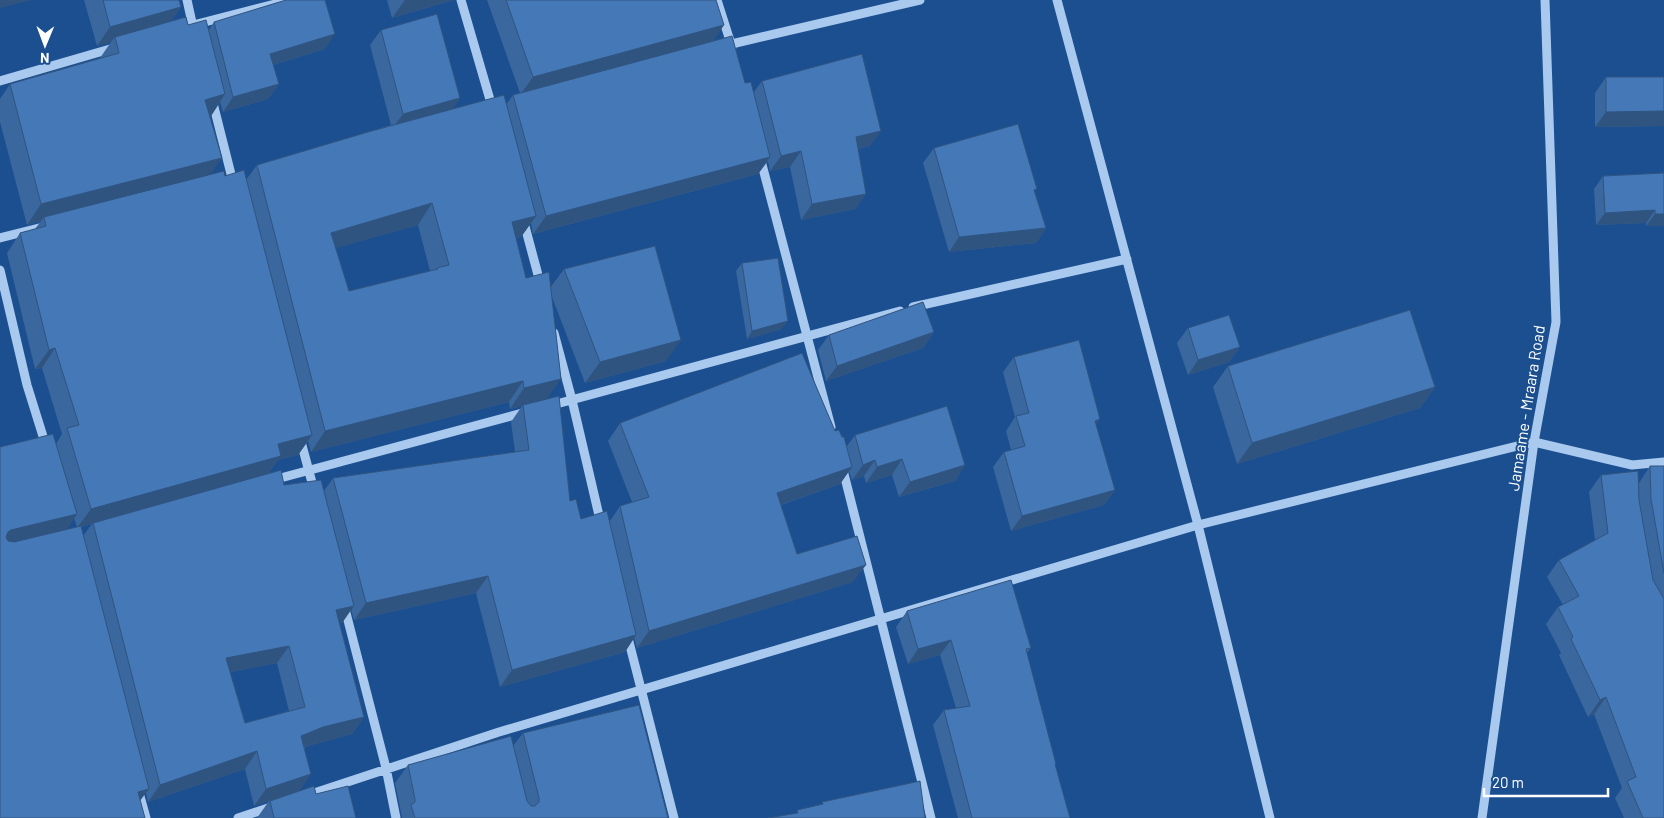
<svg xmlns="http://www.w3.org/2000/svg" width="1664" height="818" font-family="Barlow,sans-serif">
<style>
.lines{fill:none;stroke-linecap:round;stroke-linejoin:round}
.minor{stroke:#a9c9ee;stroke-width:9}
.wall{fill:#3a679d;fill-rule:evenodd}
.shaded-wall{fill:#305480}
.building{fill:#4478b7;stroke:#305480;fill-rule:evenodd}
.labels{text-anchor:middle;stroke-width:4;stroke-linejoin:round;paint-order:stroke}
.street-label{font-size:16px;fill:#fff;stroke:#1b4f8f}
</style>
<rect width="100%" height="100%" fill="#1b4f8f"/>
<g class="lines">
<path class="minor" d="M187 0 195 36
M461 0 493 110
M717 0 732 47
M1057 0 1198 525 1270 818
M197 24 291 0
M723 46 920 0
M0 81 117 47
M212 99 234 186
M760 157 831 427
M523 219 541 286
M0 238 43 227
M0 270 27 385 46 446
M913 307 1127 259
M554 333 572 400 601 524
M549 406 900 311
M300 438 314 490
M842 466 931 818
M273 480 526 412
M344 605 386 768 396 818
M627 634 674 818
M138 789 146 818
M305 796 499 732 1198 525 1534 442 1632 465 1664 462
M238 818 274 806
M1482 818 1534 442 1556 322 1545 0"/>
</g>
<path class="wall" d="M84 0H179L181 7 171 21 209 30 214 22 325 49 273 65 279 84 268 99 223 112 220 102 211 116H209L222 158 209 175 225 176 246 180 257 165 391 125 370 45 381 30 460 98 453 108 506 105 513 95 520 93 487 0H716L713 41 745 83 754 92 762 81 870 146 858 149 866 194 855 209 801 220 790 167 770 171 768 161 758 174 533 234 531 223 521 237 516 238 526 278 550 288 564 269 666 361 585 383 552 297 546 399 570 501 581 519 610 521 620 506 632 502 608 441 620 423 835 431 842 437 847 446 855 435 965 465 955 481 899 497 892 475 866 483 864 476 852 480 849 471 840 484 781 505 797 554 853 582 637 648 634 638 625 652 500 687 476 593 354 620 351 609 342 623H339L364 717 352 734 311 745 304 748 311 774 299 791 316 794 356 818H257L269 801 254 806 245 769 148 802 146 793 0 818 56 444 62 434 42 368 35 369 7 253 20 233 35 229 41 221 27 225 0 122V99L10 84 100 58 111 42 97 46ZM418 225 430 271 349 291 335 248ZM509 402 510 409 522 406 511 422 515 452 333 478 324 491 284 485 268 474 278 460 298 455 308 441 311 452ZM74 518 77 527 67 529ZM92 524 83 536 81 527ZM277 663 289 711 245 723 230 672Z
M387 0H454L392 18Z
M1606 77H1664V126L1595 127V93Z
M934 148 1035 192 1046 228 1036 243 949 252 923 163Z
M1664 173V226H1646V223L1596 225 1594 189 1603 176Z
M742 263 782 329 747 339 736 271Z
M1188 328 1240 347 1229 362 1188 375 1177 343Z
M934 332 923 348 826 381 818 350 829 335Z
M1014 357 1096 425 1115 490 1104 505 1011 531 993 467 1004 452 1011 450 1006 431 1015 417 1003 372Z
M1228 366 1435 387 1420 408 1237 464 1213 387Z
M1650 466H1664V818H1624L1615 798 1622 788 1594 714 1588 717 1559 655 1561 653 1546 624 1558 607 1563 605 1547 577 1559 560 1595 540 1589 492 1601 475 1639 502V483Z
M907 611 1031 648 1027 653 1055 765 1070 818H958L933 725 944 710 956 708 940 655 908 664 896 627Z
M523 733 668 818H402L395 783 408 765 513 746Z"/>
<path class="shaded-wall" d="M0 0H32L0 8Z
M405 0H454L392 18Z
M181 7 167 26 115 37 111 42 97 46 110 27Z
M724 25 712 43 520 95 533 77Z
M335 34 325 49 259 69 270 54Z
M279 84 268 99 223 112 233 97Z
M225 94 211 116 190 122 205 100Z
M460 98 450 114 392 129 403 114Z
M1664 111V126L1595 127 1606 112Z
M881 131 870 146 845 152 856 137Z
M801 151 790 167 770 171 781 156Z
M770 157 758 174 533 234 546 216Z
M222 158 207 179 44 217 41 221 27 225 41 204Z
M866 194 855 209 801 220 812 204Z
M432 203 418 225 316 254 331 233Z
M1655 210 1646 223 1596 225 1605 213Z
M1655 214H1664V226H1646Z
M536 216 521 237 497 243 512 222Z
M1046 228 1036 243 949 252 959 237Z
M788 321 782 329 747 339 752 331Z
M934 332 923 348 826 381 837 366Z
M681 340 666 361 585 383 600 362Z
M1240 347 1229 362 1188 375 1198 360Z
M55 348 42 368 35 369 49 350Z
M561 379 546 400 510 409 524 388Z
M523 381 509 402 311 452 325 431Z
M1435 387 1420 408 1237 464 1252 443Z
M1100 419 1089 435 1095 421Z
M312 435 298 455 278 460 267 475 77 528 91 509 278 444Z
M902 459 892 475 866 483 877 467Z
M875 460 864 476 852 480 863 465Z
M965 465 955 481 899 497 910 482Z
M852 467 840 484 765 510 777 493Z
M1115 490 1104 505 1011 531 1022 516Z
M77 514 65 532 0 548 8 532 11 530Z
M866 565 853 582 637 648 649 631Z
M488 576 476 593 354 620 366 603Z
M354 606 342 623 324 627 336 610Z
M636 635 625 652 500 687 512 670Z
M951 640 940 655 908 664 918 649Z
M289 646 277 663 214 675 226 658Z
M1606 697 1594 714 1588 717 1600 700Z
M364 717 352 734 311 745 289 753 301 736 323 727Z
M257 751 245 769 148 802 160 785Z
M311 774 299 791 254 806 266 789Z
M149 789 136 806 138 792Z"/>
<path class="building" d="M103 0H179L181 7 110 27Z
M286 0H325L335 34 270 54 279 84 233 97 214 22Z
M506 0H716L724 25 533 77Z
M437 14 460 98 403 114 381 30Z
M186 17 188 25 206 20 225 94 205 100 222 158 41 204 10 84 119 53 115 37Z
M732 36 745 83 751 82 770 157 546 216 513 95Z
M862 54 881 131 856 137 866 194 812 204 801 151 781 156 762 81Z
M1606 77H1664V111L1606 112Z
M504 95 536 216 512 222 526 278 549 272 561 379 524 388 523 381 325 431 257 165 368 132ZM432 203 449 265 437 268 438 269 349 291 331 233Z
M1018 124 1037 189 1034 190 1046 228 959 237 934 148Z
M244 170 312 435 278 444 281 456 91 509 67 428 79 425 55 348 49 350 20 233 46 226 44 217 224 171 225 176Z
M1664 173V214H1655V210L1605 213 1603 176Z
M655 246 681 340 600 362 564 269Z
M778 258 788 321 752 331 742 263Z
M923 302 934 332 837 366 829 335Z
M1410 310 1435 387 1252 443 1228 366Z
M1229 315 1240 347 1198 360 1188 328Z
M1079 340 1100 419 1095 421 1115 490 1022 516 1004 452 1025 446 1016 416 1029 413 1014 357Z
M802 353 835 431 839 430 842 437H844L852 467 777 493 797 554 857 536 866 565 649 631 620 506 649 497 620 423Z
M559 396 570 501 576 499 581 519 607 511 636 635 512 670 488 576 366 603 333 478 529 450 523 405Z
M947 406 965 465 910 482 902 459 877 467 875 460 863 465 855 435Z
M53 434 77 514 11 530 8 532 6 537 8 541 14 542 81 526 149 789 138 792 145 818H0V447Z
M1650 466H1664V573L1651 499Z
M281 470 284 485 321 480 354 606 336 610 364 717 323 727 301 736 311 774 266 789 257 751 160 785 93 523ZM289 646 305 707 245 723 226 658Z
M1638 471 1639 500 1653 580 1664 599V818H1643L1627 781 1636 777 1606 697 1600 700 1571 639 1573 637 1558 607 1579 596 1559 560 1608 533 1601 475Z
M1011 580 1031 648 1026 649 1056 764H1055L1070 818H972L944 710 970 706 951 640 918 649 907 611Z
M639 705 668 818H415L411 805 415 802V799L408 765 511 736 527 801 531 806H535L539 802V798L523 733Z
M920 781 925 818H768L798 813 797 810 823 804 822 802Z
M314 786 316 794 348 786 356 818H274L270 801Z"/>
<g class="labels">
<g class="street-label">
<text transform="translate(1526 408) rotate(-81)" y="6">Jamaame - Mraara Road</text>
</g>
</g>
<g transform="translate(45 45) rotate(181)" stroke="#1b4f8f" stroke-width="4" paint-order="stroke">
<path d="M0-4L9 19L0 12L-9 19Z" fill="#ffffff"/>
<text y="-8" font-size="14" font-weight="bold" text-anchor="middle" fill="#ffffff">N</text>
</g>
<path d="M1484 788v8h124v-8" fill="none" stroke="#ffffff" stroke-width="2.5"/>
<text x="1492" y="788" font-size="15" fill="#ffffff" stroke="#1b4f8f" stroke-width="4" paint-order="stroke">20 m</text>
</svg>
